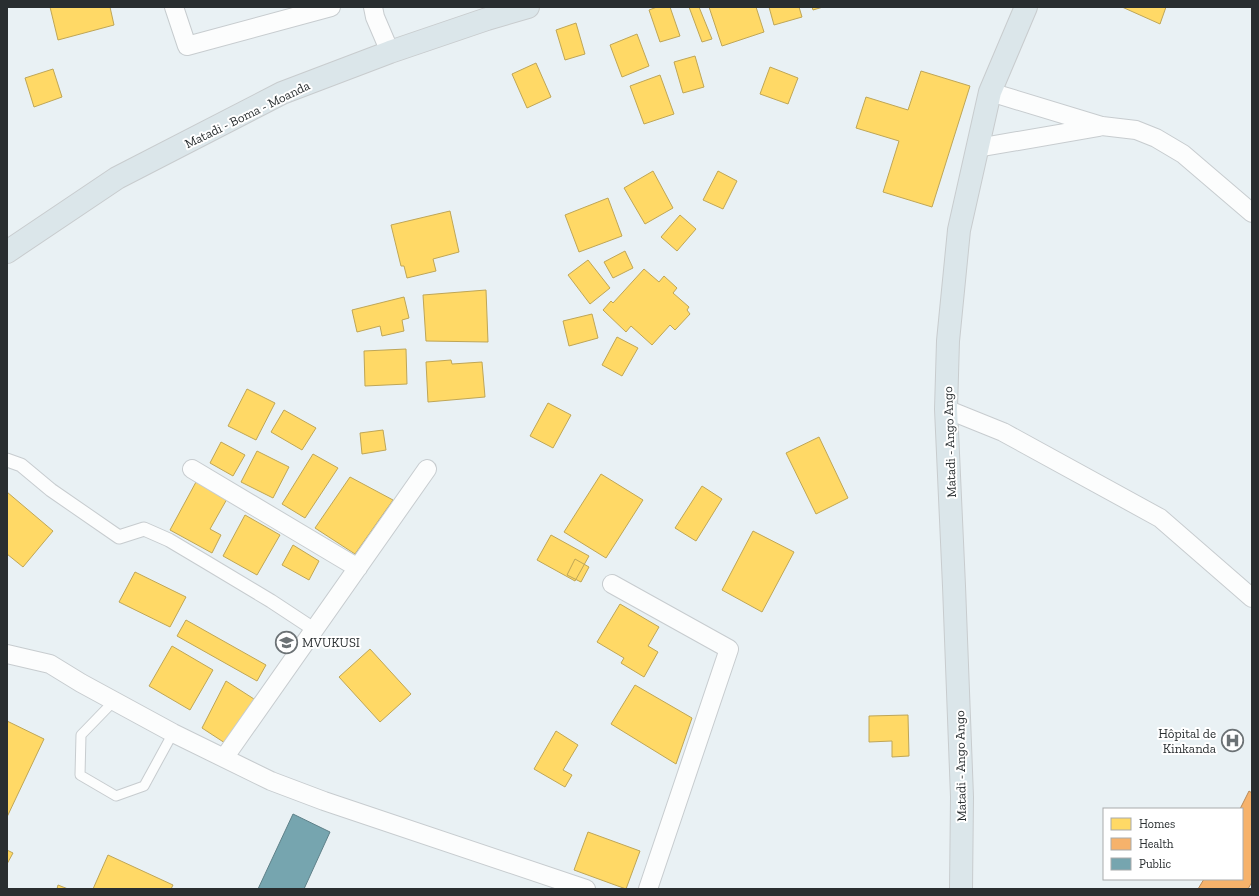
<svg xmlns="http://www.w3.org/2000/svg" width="1259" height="896" font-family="'Zilla Slab',serif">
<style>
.homes{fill:#ffd966;stroke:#bfa656}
.health{fill:#f6b26b;stroke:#b88a59}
.public{fill:#76a5af;stroke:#5f8189}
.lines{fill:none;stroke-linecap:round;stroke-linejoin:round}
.service-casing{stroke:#c7cccf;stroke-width:11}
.pedestrian-casing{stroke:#c7cccf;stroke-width:15}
.minor-casing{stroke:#c7cccf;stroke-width:20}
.trunk-casing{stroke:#c8ccce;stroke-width:24}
.service{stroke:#fcfdfd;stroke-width:9}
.pedestrian{stroke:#fcfdfd;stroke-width:13}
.minor{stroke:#fcfdfd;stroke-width:18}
.trunk{stroke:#dbe6ea;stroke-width:22}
.labels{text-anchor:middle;stroke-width:4;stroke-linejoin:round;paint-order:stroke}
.street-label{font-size:13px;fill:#292e30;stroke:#fff}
.poi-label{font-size:13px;fill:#292e30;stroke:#fff;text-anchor:start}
</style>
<rect width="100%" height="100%" fill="#e9f1f4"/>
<path class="homes" d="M50 7H110L114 25 58 40Z
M657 7H670L680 36 660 42 649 10Z
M689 7H699L712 39 702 42Z
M709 7H756L764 32 722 46Z
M769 7H799L802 17 774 25Z
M812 7H823L813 10Z
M1122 7H1166L1160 24Z
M576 23 585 54 565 60 556 30Z
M637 34 649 66 622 77 610 45Z
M695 56 704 87 683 93 674 62Z
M536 63 551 97 527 108 512 74Z
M770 67 798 78 788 104 760 94Z
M53 69 62 97 34 107 25 78Z
M921 71 970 86 932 207 883 192 899 141 856 128 866 97 908 110Z
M660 75 674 114 644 124 630 86Z
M653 171 673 208 645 224 624 188Z
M718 171 737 181 723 209 703 200Z
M608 198 622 236 579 252 565 215Z
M450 211 459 252 433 259 436 271 407 278 404 266H401L391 225Z
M680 215 696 229 677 251 661 237Z
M625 251 633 268 613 278 604 262Z
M588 260 610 288 590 304 568 275Z
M644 269 659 282 664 276 677 288 673 293 689 307 687 310 690 314 675 330 670 325 652 345 631 326 626 332 603 310 611 301 613 303Z
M486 290 488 342 426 341 423 295Z
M404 297 409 318 402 320 404 331 382 336 380 326 357 332 352 310Z
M592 314 598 338 569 346 563 321Z
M617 337 638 348 622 376 602 365Z
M406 349 407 384 365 386 364 351Z
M451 360 452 364 482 362 485 397 428 402 426 362Z
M247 389 275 403 256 440 228 426Z
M548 403 571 415 553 448 530 436Z
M284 410 316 428 302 450 271 432Z
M383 430 386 450 362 454 360 433Z
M819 437 848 498 816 514 786 453Z
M221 442 245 455 233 476 210 463Z
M257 451 289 467 273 498 241 482Z
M313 454 338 468 305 518 282 504Z
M601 474 643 500 606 558 564 532Z
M350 477 393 500 355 554 315 528Z
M196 482 227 499 210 529 221 535 212 553 170 530Z
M702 486 722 499 696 541 675 528Z
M7 492 53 531 23 567 7 554Z
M245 515 280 535 257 575 223 556Z
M753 531 794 552 762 612 722 590Z
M551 535 589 556 575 581 537 560Z
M293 545 319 561 309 580 282 565Z
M575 559 589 567 581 582 567 575Z
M135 572 186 597 170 627 119 602Z
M620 604 659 627 648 646 658 652 644 677 621 663 624 658 597 642Z
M186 620 266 665 257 681 177 636Z
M172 646 213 670 190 710 149 686Z
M370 649 411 694 380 722 339 677Z
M226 681 254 699 225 743 202 728Z
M635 685 692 718 676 764 611 724Z
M908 715 909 756 892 757V741L869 742V716Z
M7 721 44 739 7 817Z
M556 731 578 745 563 770 572 775 565 787 534 769Z
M588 832 640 851 626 889 574 870Z
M7 850 13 853 7 864Z
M108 855 173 885 171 889H93Z
M58 885 68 889H57Z"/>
<path class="health" d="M1249 791 1252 793V882L1248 889H1198L1204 879H1242V809H1240Z"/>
<path class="public" d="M293 814 330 832 304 889H258Z"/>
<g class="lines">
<defs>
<path id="service" d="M114 701 81 735 80 775 116 796 144 786 173 733"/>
<path id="pedestrian" d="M7 460 21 465 51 490 119 537 144 529 169 540 206 562 271 601 315 630"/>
<path id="minor" d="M174 7 187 46 331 7
M373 7 375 17 390 52
M990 92 1102 126 1136 130 1156 138 1183 154 1252 213
M977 148 1099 127
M946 409 1003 432 1160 518 1252 598
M192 469 358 568
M612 584 729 649 648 889
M7 654 50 664 81 683 173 733 271 781 324 801 586 889
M224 758 427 469"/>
<path id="trunk" d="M7 252 117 178 282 93 390 52 487 19 528 7
M961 889 962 797 954 586 946 409 948 341 959 230 990 92 1026 7"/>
</defs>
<use href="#service" class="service-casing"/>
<use href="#pedestrian" class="pedestrian-casing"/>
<use href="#minor" class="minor-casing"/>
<use href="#trunk" class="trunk-casing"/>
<use href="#service" class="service"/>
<use href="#pedestrian" class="pedestrian"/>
<use href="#minor" class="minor"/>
<use href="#trunk" class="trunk"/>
</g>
<defs>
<symbol id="school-ring" viewBox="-11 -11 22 22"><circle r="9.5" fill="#fff" stroke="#6c7275" stroke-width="1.5"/><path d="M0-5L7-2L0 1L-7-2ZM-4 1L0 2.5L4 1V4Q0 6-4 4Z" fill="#6c7275"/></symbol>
<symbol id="hospital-ring" viewBox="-11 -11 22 22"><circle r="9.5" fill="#fff" stroke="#6c7275" stroke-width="1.5"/><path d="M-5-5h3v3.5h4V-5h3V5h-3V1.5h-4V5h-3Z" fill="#6c7275"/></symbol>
</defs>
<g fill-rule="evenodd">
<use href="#school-ring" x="274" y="630" width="25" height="25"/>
<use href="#hospital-ring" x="1220" y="728" width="25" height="25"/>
</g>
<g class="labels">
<g class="street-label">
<text transform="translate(247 114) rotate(-26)" y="5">Matadi - Boma - Moanda</text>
<text transform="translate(949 442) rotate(-92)" y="5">Matadi - Ango Ango</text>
<text transform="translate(960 766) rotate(-91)" y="5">Matadi - Ango Ango</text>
</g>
<g class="poi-label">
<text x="302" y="647">MVUKUSI</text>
<text x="1216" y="738" text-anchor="end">Hôpital de<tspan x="1216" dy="15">Kinkanda</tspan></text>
</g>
</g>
<rect width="1259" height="896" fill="none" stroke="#292e30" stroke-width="16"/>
<rect x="1103" y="808" width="140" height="72" fill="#ffffff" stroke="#a9abac"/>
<rect x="1111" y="818" width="20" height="12" fill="#ffd966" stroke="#a9abac"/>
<text x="1139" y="828" font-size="12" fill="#292e30">Homes</text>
<rect x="1111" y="838" width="20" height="12" fill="#f6b26b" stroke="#a9abac"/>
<text x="1139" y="848" font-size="12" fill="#292e30">Health</text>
<rect x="1111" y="858" width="20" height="12" fill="#76a5af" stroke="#a9abac"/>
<text x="1139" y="868" font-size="12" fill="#292e30">Public</text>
</svg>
